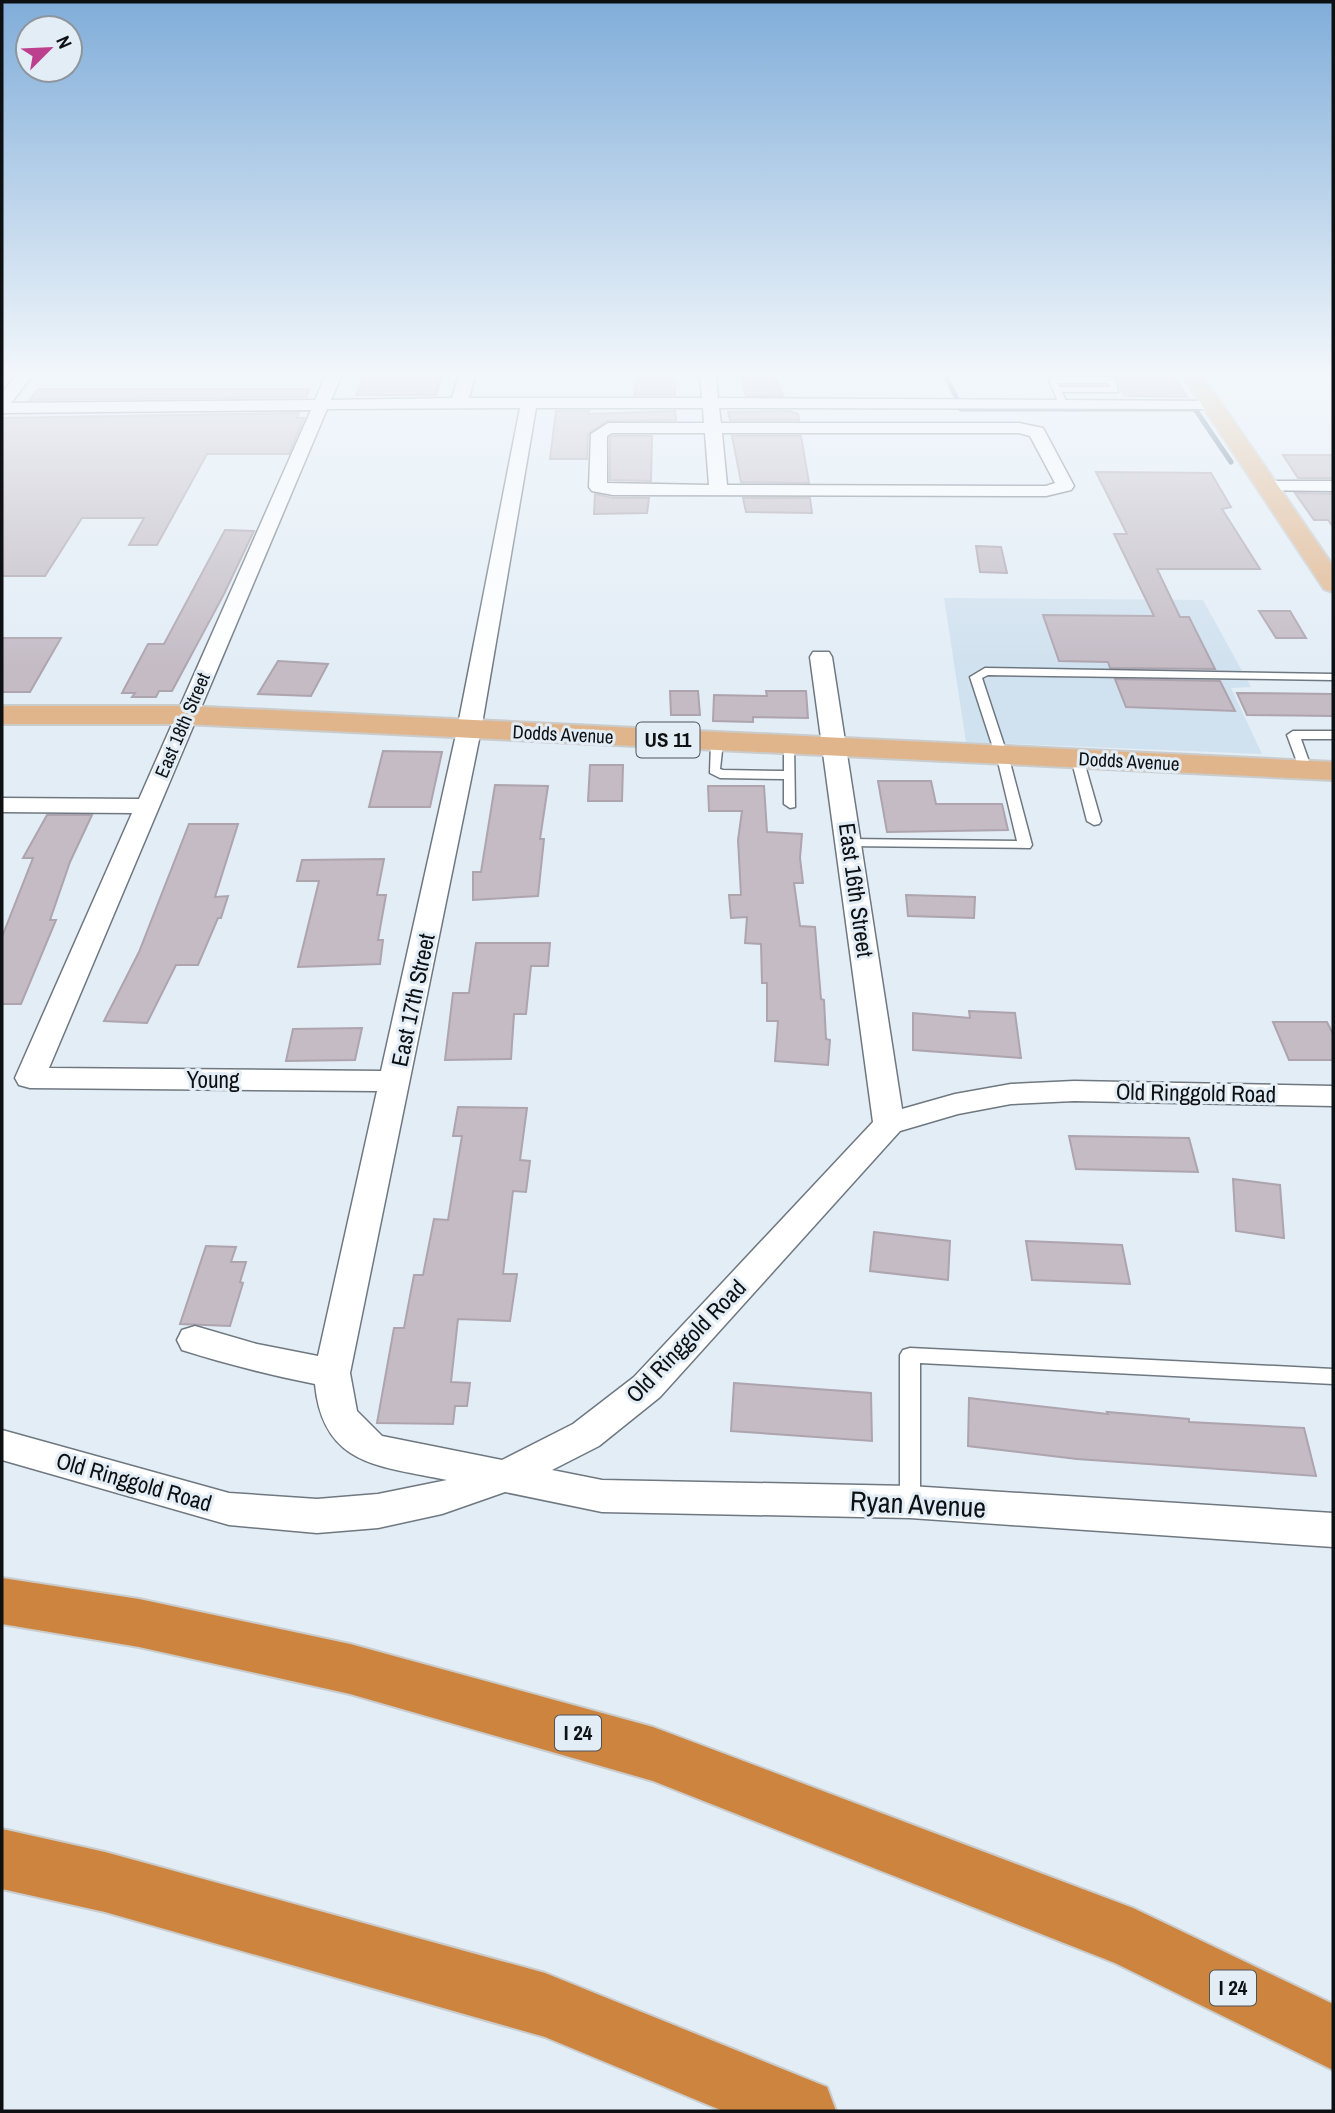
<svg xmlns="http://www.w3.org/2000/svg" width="1335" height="2113" font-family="'Archivo Narrow',sans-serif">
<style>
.built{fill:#d0e1ef}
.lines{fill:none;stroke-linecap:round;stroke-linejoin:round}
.stream{stroke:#61778e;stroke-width:5}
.building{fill:#c4bbc5;stroke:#ada4ae;stroke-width:2}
.service-casing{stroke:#6f7880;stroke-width:3}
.minor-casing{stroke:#6f7880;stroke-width:3}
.primary-casing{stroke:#cacbcb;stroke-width:4}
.motorway-casing{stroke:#cacbcb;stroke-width:4}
.service{fill:#fff;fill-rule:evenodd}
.minor{fill:#fff;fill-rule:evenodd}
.primary{fill:#e1b58b;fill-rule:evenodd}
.motorway{fill:#cd843e;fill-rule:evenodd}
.labels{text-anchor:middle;stroke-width:6;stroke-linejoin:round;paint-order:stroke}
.far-street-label{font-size:19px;fill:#0e1114;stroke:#e3edf6}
.shield{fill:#e3edf6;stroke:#4e5358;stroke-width:2}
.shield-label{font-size:21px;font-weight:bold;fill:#0e1114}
.street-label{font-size:23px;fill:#0e1114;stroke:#e3edf6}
.near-street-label{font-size:28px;fill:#0e1114;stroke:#e3edf6}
</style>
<rect width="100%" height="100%" fill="#e3edf6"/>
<path class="built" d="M944 598 1203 600 1251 687 1231 688 1262 754 966 742Z"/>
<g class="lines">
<path class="stream" d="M944 372 957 399
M961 409H1195L1231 462"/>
</g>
<path class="building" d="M365 372H443L436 395H356Z
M738 372H773L783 396H746Z
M1113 375H1173L1187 397 1125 396Z
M638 378H674L675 395H634Z
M38 389H310L306 397 29 400Z
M556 411H589L588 414 675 411 676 420 607 421 588 434 587 459H550Z
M789 411 798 414 799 420H730L728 412Z
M299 413 297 418H304L289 454H207L157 545H129L144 518H82L45 576H2V418Z
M613 436H652L651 481 610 480V437Z
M732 436H801L809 483 741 482Z
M1283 455H1333V478H1298Z
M1096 472 1211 473 1231 507 1222 509 1260 569H1157L1180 617H1189L1215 669 1110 668 1108 662 1059 661 1043 615 1154 616 1114 534H1127Z
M1295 493 1333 494V527L1328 520H1314Z
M595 494 613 498H649L647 513 594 514Z
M743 498H810L812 513 746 512Z
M225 530 254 531 224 594 172 691H159L156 697H132L135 693H122L148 644H164Z
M976 546 1001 547 1007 573 980 572Z
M1259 611H1290L1306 638H1276Z
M2 638H61L30 692H2Z
M278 661 328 664 311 696 258 694Z
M1115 679 1220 681 1235 711 1126 707Z
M670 691H698L700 715H671Z
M766 691H806L808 718 753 717V722L713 721 714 695 767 696Z
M1237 693 1333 694V716L1247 715Z
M383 751 442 752 430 807H369Z
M590 765H623L622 801H588Z
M878 781H931L936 804H1002L1008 830 887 832Z
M495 785 548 786 540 839H544L538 896 473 900V872H481Z
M708 786H764L767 832 802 834 800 858 803 883H794L800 926 815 927 821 999 824 1000 826 1039 830 1040 828 1065 775 1061 778 1021H767V983H762L761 944 745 943 747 917 731 918 729 895H741L738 840 742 811H709Z
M47 815H92L70 862 50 920H56L21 1004H2V937L33 858H23Z
M189 824H238L215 897 228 896 221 918H218L198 965H176L147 1023 104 1021 139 952Z
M384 859 377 895H386L378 940H383L380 964 298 967 319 881H297L302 860Z
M906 895 975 897 974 918 908 916Z
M476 943H550L548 966H531L526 1014H514L511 1059 445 1060 453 993H469Z
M969 1011 1015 1013 1021 1058 913 1050V1013L970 1018Z
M1273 1022H1327L1333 1034V1060H1289Z
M362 1028 355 1060 286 1061 293 1029Z
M458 1107 527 1108 520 1160 530 1161 526 1192 513 1191 503 1274H517L510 1321 458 1319 451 1382 470 1383 467 1406H455L453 1424 377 1423 394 1328H404L414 1275H423L434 1219 448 1220 462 1136H453Z
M1069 1136 1189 1138 1198 1172 1076 1169Z
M1233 1179 1280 1185 1284 1238 1236 1231Z
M874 1232 950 1241 948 1280 870 1271Z
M1026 1241 1122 1245 1130 1284 1032 1280Z
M206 1246 236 1247 231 1262H246L240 1282 243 1283 230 1326 180 1324Z
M734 1383 871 1393 872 1441 731 1431Z
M969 1398 1108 1414 1107 1412 1189 1419V1422L1304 1428 1316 1476 1077 1459 968 1446Z"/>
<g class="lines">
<defs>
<path id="service" d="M1111 377 1115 380 1118 392H1062L1067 404 1063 407 1059 404 1049 380 1053 377ZM1058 383H1108L1110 387H1060Z
M985 668 1333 674V680L988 675 982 678 1011 766 1032 845 1030 848 845 846 843 843 850 839 1017 841 999 766 970 677Z
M1293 731H1333V739H1301L1312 770 1310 773 1306 774 1300 770 1287 735Z
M717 738 723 742 720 769 723 770 784 771V745L790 741 794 742 795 807 790 808 784 804V779L720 778 710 773 711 742Z
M1077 754 1083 758 1101 821 1099 824 1094 825 1087 821 1071 758Z
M910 1348 1333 1369V1384L920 1363V1502L917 1508 910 1511 903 1508 900 1502V1355L903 1350Z"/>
<path id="minor" d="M19 372H35L11 403 315 400 327 372H343L331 400 452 398 460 372H476L469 398H702L700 372H716L718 398 1217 401 1219 404 1211 409 719 408 721 423H1019L1043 428 1074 486 1071 490 1046 496 613 495 592 491 589 487 591 434 608 423H704L703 408H536L481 730 350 1373 357 1411 382 1436 502 1460 573 1424 634 1377 873 1122 810 657 813 652H829L832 657 902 1109 955 1094 1011 1084 1074 1081 1333 1086V1106L1074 1101 1011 1104 958 1114 900 1131 660 1397 599 1446 552 1470 602 1480 910 1486 1333 1513V1547L910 1518 602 1512 505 1492 442 1514 378 1528 317 1533 229 1525 2 1460V1430L229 1493 317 1499 378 1494 447 1480C381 1466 323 1467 315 1384 270 1375 226 1364 182 1350L177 1340 182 1330 195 1326 257 1344 318 1356 377 1091 30 1088 19 1085 15 1078 132 813 2 812V798L139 799 311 410 2 413V393ZM520 408 457 730 381 1071 49 1068 327 409ZM612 433H705L709 485 607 483V436ZM722 433H1019L1030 436 1055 483 1046 486 727 485Z
M1267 481H1333V491L1261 490 1258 486 1261 482Z"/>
<path id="primary" d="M1180 372H1200L1333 566V592L1324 589Z
M2 706H186L1333 762V780L186 724H2Z"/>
<path id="motorway" d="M2 1578 139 1599 350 1644 653 1727 1133 1908 1333 2004V2070L1115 1963 653 1781 350 1694 139 1647 2 1624Z
M2 1829 105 1852 545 1973 827 2087 836 2111H723L545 2037 105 1912 2 1889Z"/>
</defs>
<use href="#service" class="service-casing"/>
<use href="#minor" class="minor-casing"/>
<use href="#primary" class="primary-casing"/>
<use href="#motorway" class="motorway-casing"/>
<use href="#service" class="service"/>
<use href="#minor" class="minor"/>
<use href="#primary" class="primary"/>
<use href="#motorway" class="motorway"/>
</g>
<linearGradient id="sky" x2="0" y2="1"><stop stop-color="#80add9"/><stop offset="0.56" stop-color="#f2f7fb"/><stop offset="1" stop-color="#f2f7fb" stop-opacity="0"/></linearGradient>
<rect width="1335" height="668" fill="url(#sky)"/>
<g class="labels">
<g class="far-street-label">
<text transform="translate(182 725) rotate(-67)" y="7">East 18th Street</text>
<text transform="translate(563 734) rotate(3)" y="7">Dodds Avenue</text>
<text transform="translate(1129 761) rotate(3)" y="7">Dodds Avenue</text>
</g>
<g class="shield">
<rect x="636.5" y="722.5" width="63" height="35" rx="5"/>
<rect x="555" y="1715.5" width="46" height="35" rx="5"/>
<rect x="1210" y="1970.5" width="46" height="35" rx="5"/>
</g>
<g class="shield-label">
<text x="668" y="747">US 11</text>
<text x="578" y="1740">I 24</text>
<text x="1233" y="1995">I 24</text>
</g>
<g class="street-label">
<text transform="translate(856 890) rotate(82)" y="8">East 16th Street</text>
<text transform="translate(413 1000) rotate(-78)" y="8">East 17th Street</text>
<text x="213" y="1088">Young</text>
<text transform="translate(1196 1093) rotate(1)" y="8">Old Ringgold Road</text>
<text transform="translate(686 1341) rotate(-46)" y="8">Old Ringgold Road</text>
<text transform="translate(134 1482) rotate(16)" y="8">Old Ringgold Road</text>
</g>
<g class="near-street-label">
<text transform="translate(918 1504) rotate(3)" y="10">Ryan Avenue</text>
</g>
</g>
<rect width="1335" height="2113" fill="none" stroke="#0e1114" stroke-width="7"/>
<g transform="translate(49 49) rotate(66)"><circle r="33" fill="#e3edf6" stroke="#8e959c" stroke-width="2"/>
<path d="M0-5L12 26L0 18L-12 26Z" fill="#bd408f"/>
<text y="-10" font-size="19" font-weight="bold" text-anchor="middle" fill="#0e1114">N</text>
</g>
</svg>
